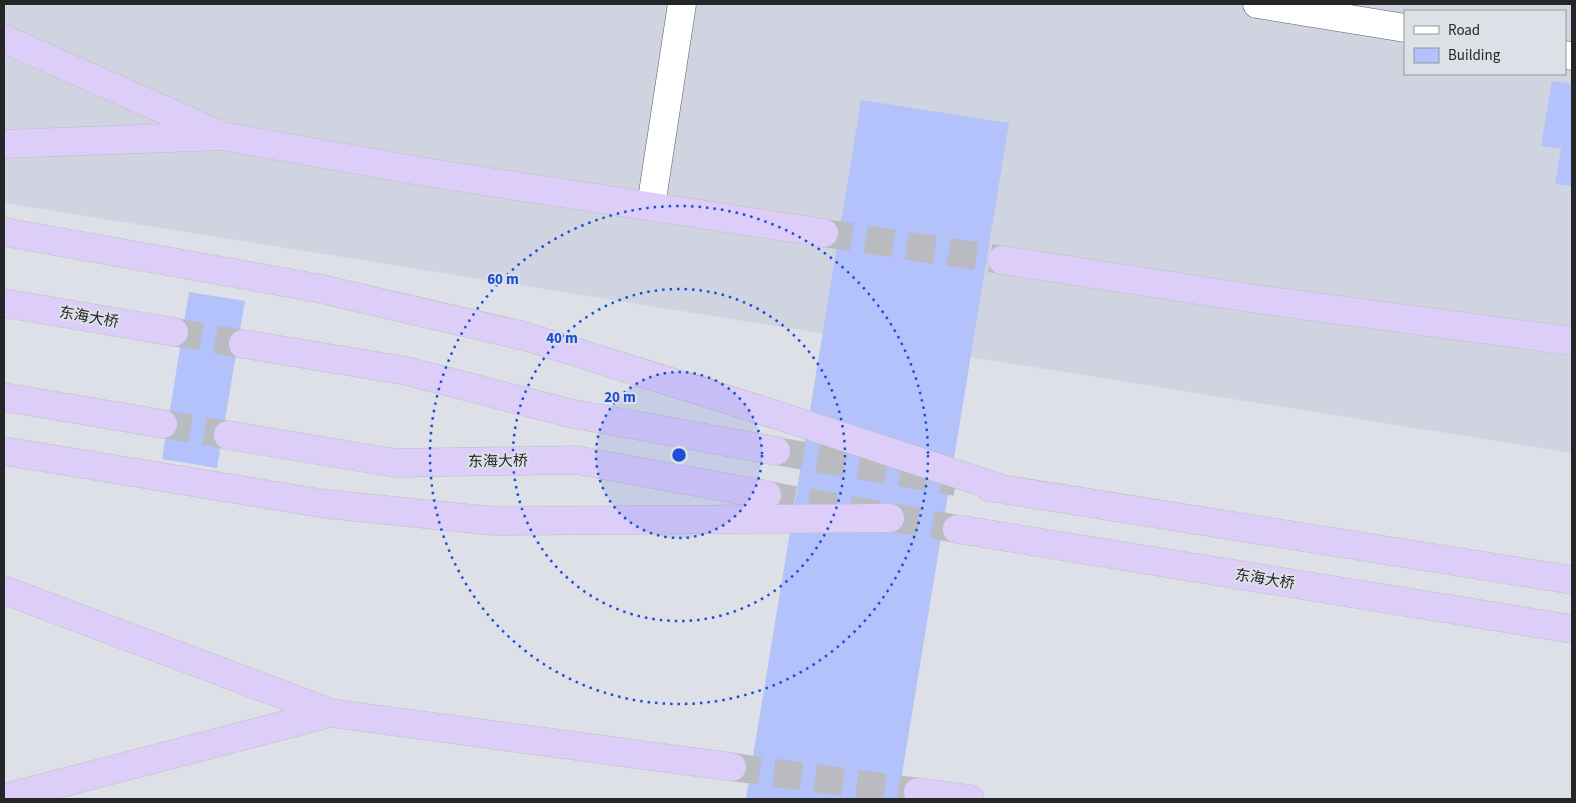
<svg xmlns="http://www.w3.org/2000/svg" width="1576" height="803" font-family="'Source Sans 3','Noto Sans SC',sans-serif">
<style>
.built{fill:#d0d4e1;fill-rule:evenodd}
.building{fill:#b3c2fa}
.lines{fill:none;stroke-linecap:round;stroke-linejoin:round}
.highway-tunnel{stroke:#b9bbc1;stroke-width:28;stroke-dasharray:28 14;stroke-linecap:butt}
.minor-casing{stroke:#5d5e64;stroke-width:29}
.highway-casing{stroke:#bebebe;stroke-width:29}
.minor{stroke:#fff;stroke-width:28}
.highway{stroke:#ddcef9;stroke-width:28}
.ring{fill:none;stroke:#1d4ed8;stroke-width:2.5;stroke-dasharray:2.5 5}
.labels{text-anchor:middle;stroke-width:4;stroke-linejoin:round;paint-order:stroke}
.street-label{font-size:15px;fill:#252628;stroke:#dee0e7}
.centre{fill:#1d4ed8;stroke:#dee0e7;stroke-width:2.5}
.ring-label{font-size:15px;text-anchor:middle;font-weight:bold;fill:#1d4ed8;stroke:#dee0e7;stroke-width:4;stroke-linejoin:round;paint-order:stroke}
</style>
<rect width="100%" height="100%" fill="#dee0e7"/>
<path class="built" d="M4 4H1572V453L4 203ZM1405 11H1565V74H1405Z"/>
<path class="building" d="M1552 81 1572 84V186L1555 184 1561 149 1541 146Z
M861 100 1009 123 898 799H746Z
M189 292 245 301 217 468 162 459Z"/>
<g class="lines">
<path class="highway-tunnel" d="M824 233 1002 260
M174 332 243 344
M163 424 228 435
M776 451 956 482
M767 495 957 529
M732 767 918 792"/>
<defs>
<path id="minor" d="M1257 4 1405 28
M1565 55 1572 56
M651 206 682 4"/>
<path id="highway" d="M4 39 216 133
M4 144 222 136 431 173 824 233
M4 232 317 288 524 336 783 417 1006 490
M1002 260 1263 300 1572 341
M4 303 174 332
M243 344 407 371 569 413 776 451
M4 397 163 424
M228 435 395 463 576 460 767 495
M4 451 326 504 494 521 890 518
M989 487 1572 580
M957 529 1572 629
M4 590 331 713 732 767
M918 792 970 799
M4 798 331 713"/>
</defs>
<use href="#minor" class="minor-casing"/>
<use href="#highway" class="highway-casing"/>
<use href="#minor" class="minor"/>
<use href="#highway" class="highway"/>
</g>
<circle cx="679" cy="455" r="83" fill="#1d4ed8" fill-opacity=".12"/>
<g class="ring">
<circle cx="679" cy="455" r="83"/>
<circle cx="679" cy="455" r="166"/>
<circle cx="679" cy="455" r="249"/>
</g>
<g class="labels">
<g class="street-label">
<text transform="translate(89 317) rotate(10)" y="5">东海大桥</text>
<text transform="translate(498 461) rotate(-1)" y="5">东海大桥</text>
<text transform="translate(1265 579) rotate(9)" y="5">东海大桥</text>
</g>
</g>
<circle cx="679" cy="455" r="8" class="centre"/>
<g class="ring-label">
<text x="503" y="284">60 m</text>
<text x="562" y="343">40 m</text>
<text x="620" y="402">20 m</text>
</g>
<rect width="1576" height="803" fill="none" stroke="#252628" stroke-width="10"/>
<rect x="1404" y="10" width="162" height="65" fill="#dee0e7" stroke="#94969b"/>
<rect x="1414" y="26" width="25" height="8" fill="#ffffff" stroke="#94969b"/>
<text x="1448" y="35" font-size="15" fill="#252628">Road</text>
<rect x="1414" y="48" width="25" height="15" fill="#b3c2fa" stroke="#94969b"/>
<text x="1448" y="60" font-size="15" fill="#252628">Building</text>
</svg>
